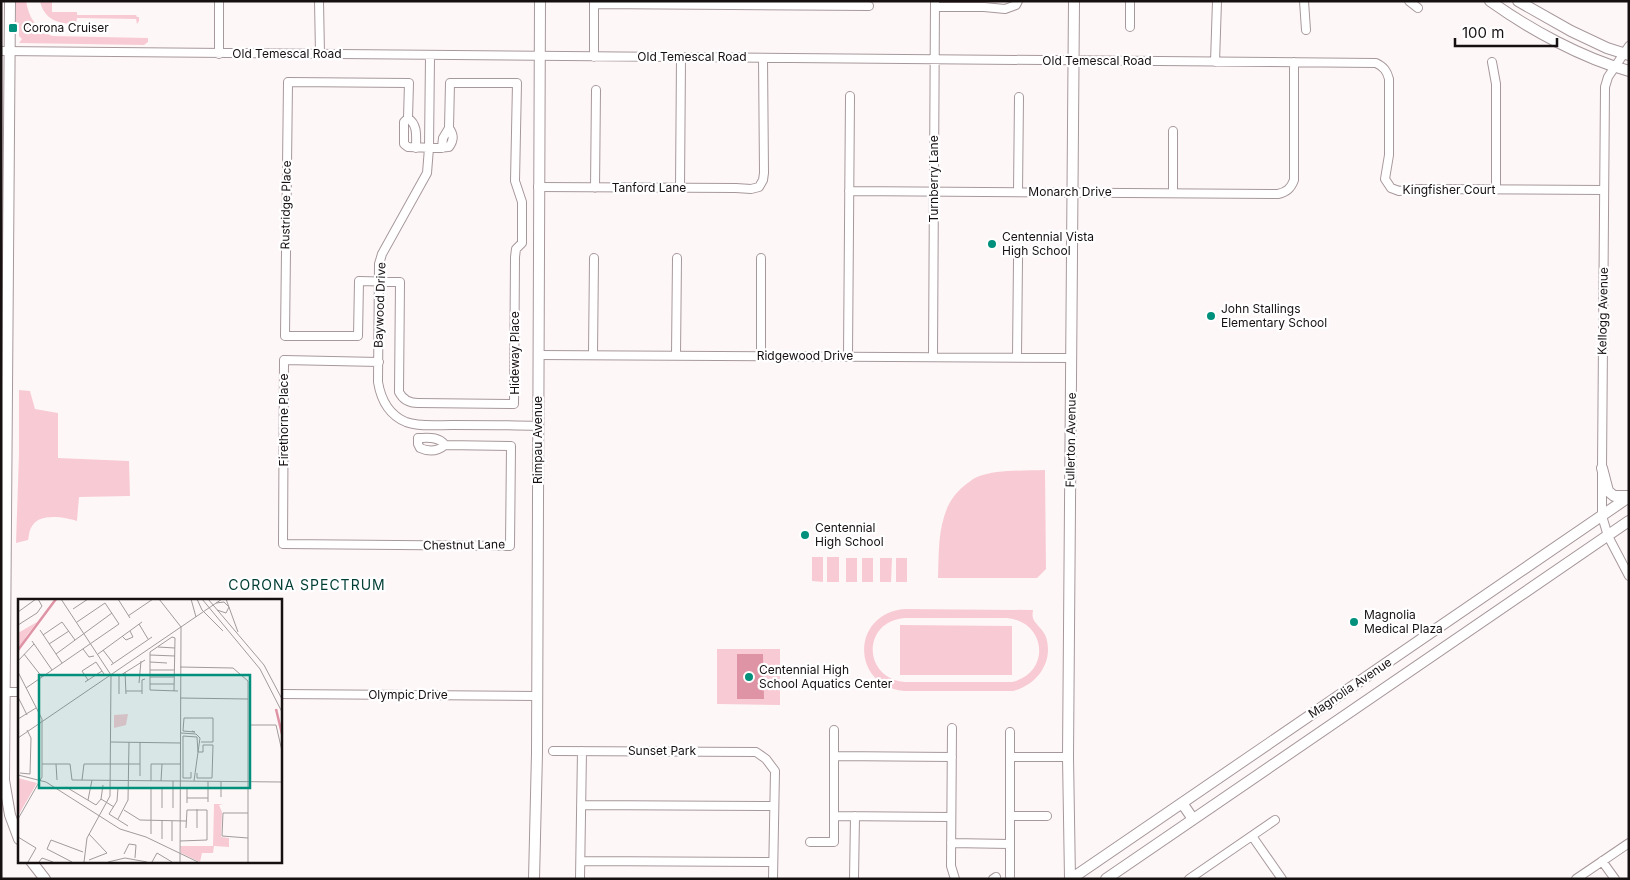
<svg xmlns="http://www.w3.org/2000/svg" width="1630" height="880" font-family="Inter,sans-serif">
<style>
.green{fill:#f8cbd4;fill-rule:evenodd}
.water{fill:#df94a5}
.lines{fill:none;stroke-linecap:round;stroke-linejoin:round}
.minor-casing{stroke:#a7989b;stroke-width:10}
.major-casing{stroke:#a7989b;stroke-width:12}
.minor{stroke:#fff;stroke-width:8}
.major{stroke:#fff;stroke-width:10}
.poi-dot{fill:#00907c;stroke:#fff;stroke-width:2}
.labels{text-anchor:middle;stroke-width:4.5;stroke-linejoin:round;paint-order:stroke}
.poi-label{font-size:12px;fill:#161011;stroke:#fff;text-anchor:start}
.street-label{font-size:12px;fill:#161011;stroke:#fff}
.neighbourhood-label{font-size:14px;letter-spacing:1px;fill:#003d34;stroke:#fff}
.inset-river{fill:none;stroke:#df94a5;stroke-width:2.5}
.inset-road{fill:none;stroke:#a19b9c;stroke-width:1}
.view{fill:#00907c;fill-opacity:0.15;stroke:#00907c;stroke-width:2.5}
.inset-edge{fill:none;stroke:#161011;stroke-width:2.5}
</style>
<rect width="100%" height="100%" fill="#fef7f8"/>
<path class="green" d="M16 1H26C29 18 36 29 52 36L148 38V42L144 45 19 43 22 39 19 36V23H16Z
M40 1H52V12H77V15H136L137 17H139V21L137 24 136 19 77 18 76 24C59 24 44 20 40 1Z
M19 390 30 391 35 409 58 413V458L129 461 130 496 79 497 77 521C64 517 38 512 31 528 29 531 29 537 28 540L16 543 19 453Z
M1045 470 1046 569 1037 578H938C939 547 937 507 964 486 968 483 972 479 977 477 998 469 1023 471 1045 470Z
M812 557H823V582L812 581Z
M827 557H839V582H827Z
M846 558H857V582H846Z
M862 558H873V582H862Z
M880 558H892L891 582H880Z
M896 558H907V582H896Z
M905 609 1033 610C1033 612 1032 615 1033 618 1034 623 1043 629 1046 637 1054 662 1037 685 1013 691H905C850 686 851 613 905 609ZM905 618H1007C1047 622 1051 673 1012 682H905C862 678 862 621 905 618Z
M900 625 1012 626V675H900Z
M717 649H780V705L717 704Z"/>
<path class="water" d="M737 654H763L764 699H737Z"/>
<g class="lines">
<defs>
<path id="minor" d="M319 1 320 54
M1304 1 1306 30
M1409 1 1418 8
M594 4 869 6
M935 7H984L1005 9 1016 5 1018 1
M1130 27V1
M1629 46 1608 77 1605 87 1602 468V516L1608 536 1629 576
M1 51 1376 63C1384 67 1387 71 1389 79V155L1385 179 1391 188 1399 191 1412 189 1604 190
M219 54V1
M430 56 429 148 427 173 382 254 379 264 378 382C381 400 389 415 406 422 419 427 438 425 452 425 481 425 509 425 538 426
M594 57V1
M1215 62 1217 1
M1492 62 1496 84V190
M408 118 409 83 288 82 285 336H358L359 281 400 282 399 392C403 400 409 403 418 403L514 404 515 257 516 249 522 243V202L515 181 517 83H450L449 128
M416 148C416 136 418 125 408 118L404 122V144L408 147 435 148C440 148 445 147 449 147 454 140 454 135 449 128L443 138 442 148
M538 187 736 188 751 189 759 187 763 180 764 173 763 58
M595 188 596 90
M680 188 681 57
M849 191 1278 194C1287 192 1291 188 1294 180V62
M1018 192 1019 97
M1173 193V131
M593 354 594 258
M538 355 1071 358
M676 355 677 258
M761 356V258
M848 356 850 96
M933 357 935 1
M1017 357 1018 259
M379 362 284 360 283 544 510 546 511 446 445 445C438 451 429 452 420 448L418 444V438C428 438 438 436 445 445
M5 692H19
M280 694 537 696
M952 728 951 866 955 879
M553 751 756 752 766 759 775 771 773 879
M834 756 952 757
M1010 757H1068
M581 805 774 806
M834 816 951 817
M1010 816H1047
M1252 836 1282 879
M810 842H834V730
M951 843 1010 844
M581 861 773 862
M1602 861 1615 879
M1010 876V732
M580 879 582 751
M854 879 855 816
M993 879 996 877
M1189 879 1275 820
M1576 879 1629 843"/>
<path id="major" d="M10 1 4 780 10 815 19 839
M1490 1C1529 29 1582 58 1629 71
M1518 1 1571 31 1607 48 1629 55
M1602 468 1608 491 1614 496H1629
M1182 803 1193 819
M31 861 45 879
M534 879 537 753 540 1
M1070 879 1068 757 1074 1
M1071 879 1629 497
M1106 879 1629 521"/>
</defs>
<use href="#minor" class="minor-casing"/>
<use href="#major" class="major-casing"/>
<use href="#minor" class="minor"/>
<use href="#major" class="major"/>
</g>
<g class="poi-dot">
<rect x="8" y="23" width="10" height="10" rx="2.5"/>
<circle cx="992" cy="244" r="5"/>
<circle cx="1211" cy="316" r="5"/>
<circle cx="805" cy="535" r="5"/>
<circle cx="1354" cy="622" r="5"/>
<circle cx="749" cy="677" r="5"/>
</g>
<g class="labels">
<g class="poi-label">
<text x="23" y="32">Corona Cruiser</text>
<text x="1002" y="241">Centennial Vista<tspan x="1002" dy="14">High School</tspan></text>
<text x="1221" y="313">John Stallings<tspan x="1221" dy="14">Elementary School</tspan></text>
<text x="815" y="532">Centennial<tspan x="815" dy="14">High School</tspan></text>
<text x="1364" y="619">Magnolia<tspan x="1364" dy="14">Medical Plaza</tspan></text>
<text x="759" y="674">Centennial High<tspan x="759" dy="14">School Aquatics Center</tspan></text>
</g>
<g class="street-label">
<text x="287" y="58">Old Temescal Road</text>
<text x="692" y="61">Old Temescal Road</text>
<text x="1097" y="65">Old Temescal Road</text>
<text transform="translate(934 179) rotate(-90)" y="4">Turnberry Lane</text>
<text x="649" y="192">Tanford Lane</text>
<text x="1449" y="194">Kingfisher Court</text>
<text x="1070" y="196">Monarch Drive</text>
<text transform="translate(286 205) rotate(-89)" y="4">Rustridge Place</text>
<text transform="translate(380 305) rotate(-88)" y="4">Baywood Drive</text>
<text transform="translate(1603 311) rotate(-89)" y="4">Kellogg Avenue</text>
<text transform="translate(515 353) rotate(-90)" y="4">Hideway Place</text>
<text x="805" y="360">Ridgewood Drive</text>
<text transform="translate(284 420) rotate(-90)" y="4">Firethorne Place</text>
<text transform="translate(538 440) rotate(-90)" y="4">Rimpau Avenue</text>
<text transform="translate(1071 440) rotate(-89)" y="4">Fullerton Avenue</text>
<text transform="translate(464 545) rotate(-1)" y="4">Chestnut Lane</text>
<text transform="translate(1350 688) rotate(-34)" y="4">Magnolia Avenue</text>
<text x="408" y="699">Olympic Drive</text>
<text x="662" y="755">Sunset Park</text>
</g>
<g class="neighbourhood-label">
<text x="307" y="590">CORONA SPECTRUM</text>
</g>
</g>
<g transform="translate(18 599)">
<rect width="264" height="264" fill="#fef7f8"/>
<path d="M19 23 9 36 0 51V34ZM110 115 108 126 96 129V116ZM0 179 19 184 0 217ZM196 205H205L201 206 204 213 203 238 211 239V248L196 247 195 254H184L182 263 163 254 162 247H195Z" fill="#f8cbd4"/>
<path class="inset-river" d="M0 51 38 0M258 110 264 135"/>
<path class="inset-road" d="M43 0 93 76 92 197 69 239 66 263M100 0 112 19M141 0 163 28 162 263M173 0 178 18M179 0 184 11 205 32M184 0 242 70 264 113M190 0 246 66 264 100M208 0 220 33M198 4 206 3 211 8 208 14 199 11M55 10 70 0M0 13 18 0M110 17 135 0M121 25 130 40M0 26 19 14 24 7 20 0M22 31 44 64M25 36 44 23 57 41M104 37 108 41 115 38 112 32M14 42 34 71M31 45 51 32M140 48 157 49M65 50 71 58 76 57M85 51 95 64M132 53 154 38 157 39 156 92M132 53V91L160 92M6 55 24 78M38 55 94 14M80 55 124 23M132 56 157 57M0 62 16 45M132 63 149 64M93 66 134 38M162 68 215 69 230 82V263M132 71H156M0 73 24 120V178L0 220M107 73 108 95M103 76 127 61M132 78H156M70 81 64 72 78 63 86 75M67 83 84 72M121 84 123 62M132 85H156M8 89 101 25 87 4 59 23M108 92H124M101 95V76M124 95V81L127 80M0 98 9 116M162 99 230 100M0 120 18 109M231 126H258L264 152M174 132 177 133 165 132 166 119H195V143H183M163 134 178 135 182 139 176 182M0 139 204 0M93 143 162 144M24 165H52L54 181 264 183M38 165 39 181M173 173V179H165V137L179 138 180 153H185V146H195L194 179H179V174M2 174 12 175 13 139 9 131M0 176 28 183 102 230 128 238 180 263M122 177V143M64 181 66 165H122M133 182V165H162M143 182 144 165M190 182V203M48 188 78 206 83 200 85 186M119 189H155M203 198V182M169 199H190M83 200 96 208M70 201 74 181M169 204V189H190M144 209V189M155 209V182M106 211 122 221 168 222M100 220 110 201 111 143M110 227 91 215 99 202 100 189H111M179 229V210M71 235 89 254 71 261M133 235V189M0 238 18 249 10 263M230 239 204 237 205 214H230M144 240V221M154 242V222M162 242 189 241V211H169L168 229M106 255 111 245 118 246 117 259M21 263 24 259 35 263M54 263 29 250 33 241 65 253M90 263 107 259 129 263M134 263 139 254 154 263"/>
<path class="view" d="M21 76H232V189H21Z"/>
<rect width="264" height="264" class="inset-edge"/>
</g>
<rect width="1630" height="880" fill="none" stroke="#161011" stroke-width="5"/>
<path d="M1455 38v8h102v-8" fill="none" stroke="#161011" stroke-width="2.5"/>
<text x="1462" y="38" font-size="15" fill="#161011" stroke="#ffffff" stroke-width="4" paint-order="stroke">100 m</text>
</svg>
